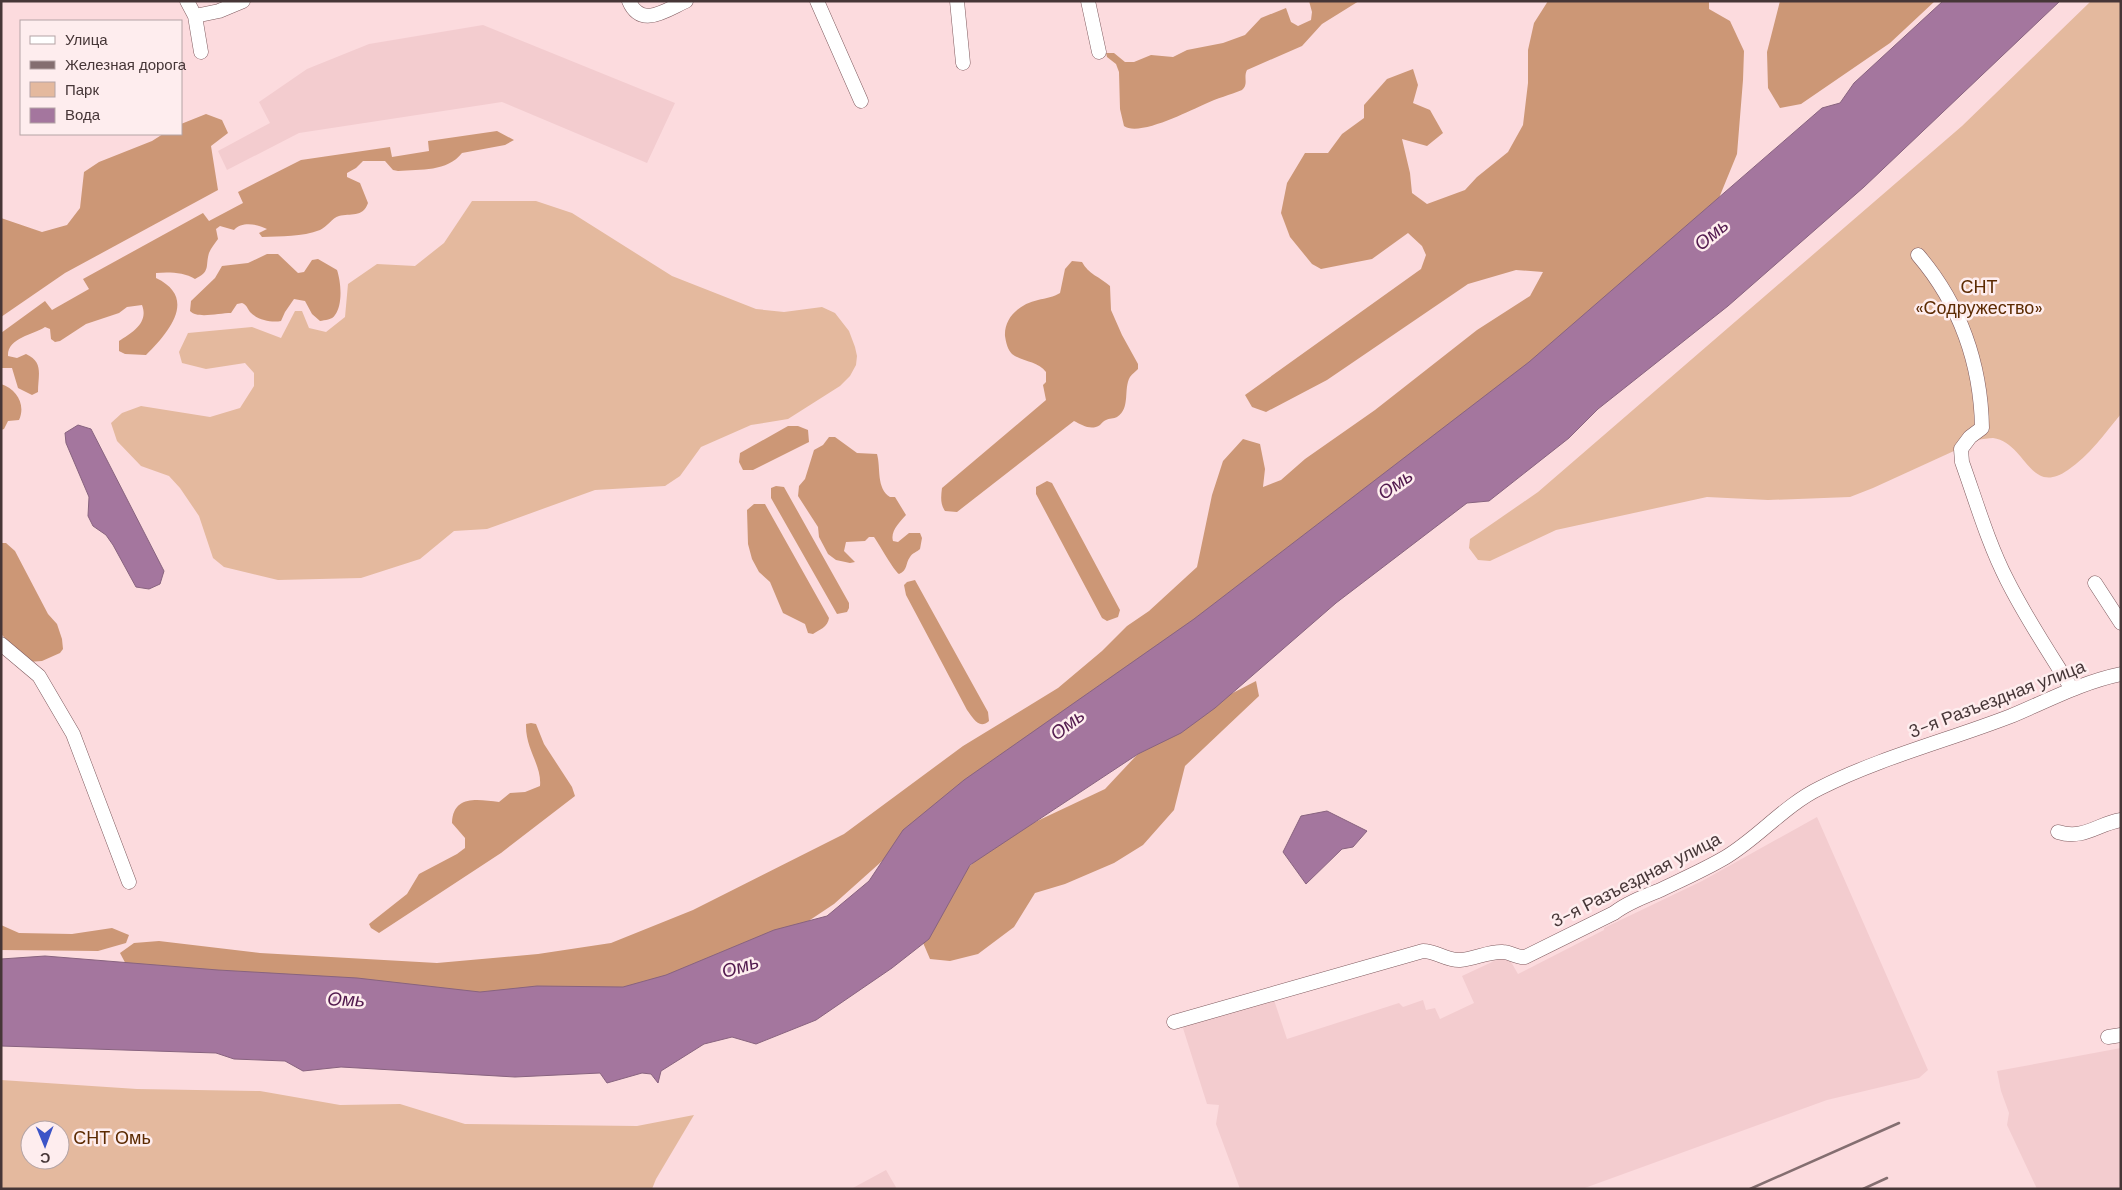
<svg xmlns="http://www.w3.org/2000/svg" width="2122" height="1190" font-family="'DM Sans',sans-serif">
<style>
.built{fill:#f3cccf}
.green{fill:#e4b99e;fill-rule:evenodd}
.forest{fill:#cc9776}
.water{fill:#a4769e;stroke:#88637f}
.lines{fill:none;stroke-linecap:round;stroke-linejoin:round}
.minor-casing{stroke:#7f5b5f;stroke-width:15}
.minor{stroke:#fff;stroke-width:14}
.rail{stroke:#846e70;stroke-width:2.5}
.labels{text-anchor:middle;stroke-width:5;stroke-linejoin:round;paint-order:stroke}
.park-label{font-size:18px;fill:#5c2b02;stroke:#feedee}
.street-label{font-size:18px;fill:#463637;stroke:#feedee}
.water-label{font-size:19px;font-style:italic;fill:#521a4e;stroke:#feedee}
</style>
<rect width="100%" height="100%" fill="#fcdbde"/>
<path class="built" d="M483 25 675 103 647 163 502 102 299 133 227 170 218 151 270 123 259 102 307 69 369 44Z
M1817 817 1928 1070 1919 1078 1827 1100 1582 1189H1240L1216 1124 1219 1105 1207 1104 1182 1025 1274 1000 1287 1039 1399 1003 1403 1007 1423 1000 1426 1010 1435 1008 1440 1019 1474 1003 1462 976 1507 955 1518 974 1604 930V928L1702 881Z
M2121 1048V1189H2037L2007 1125 2009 1113 2001 1091 1997 1071Z
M886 1170 897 1189H851Z"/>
<path class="green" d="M2091 1H2121V414C2105 433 2089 456 2068 470 2029 497 2027 443 1993 438 1989 438 1982 439 1978 440L1873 488 1850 497 1768 500 1707 497 1556 530 1490 561 1478 560 1469 548 1470 539 1538 492 1962 126Z
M472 201H536L572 213 672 276 756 309 784 312 822 307 835 313 849 331 855 347 857 356 856 365 850 376 840 386 788 419 751 425 701 447 680 476 665 486 595 490 487 529 454 531 420 559 361 578 278 580 224 567 213 558 199 516 180 488 169 476 141 466 117 441 111 423 122 413 141 406 210 417 240 408 254 386V373L245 363 206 369 182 363 179 352 188 333 252 327 281 338 295 311H302L309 328 326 332 345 317 348 284 377 264 415 266 444 243Z
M1 1080 137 1089 260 1091 340 1105 400 1104 465 1124 637 1126 694 1115 656 1179 652 1189H1ZM30 1130H60V1160H30Z"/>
<path class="forest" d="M1309 1H1359L1322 24 1302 46 1247 70C1243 78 1249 84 1242 90 1230 95 1217 98 1205 104 1189 111 1139 137 1124 126L1120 109 1119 72 1116 64 1107 57 1106 53H1114L1125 62H1134L1151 55 1173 57 1187 50 1223 43 1245 35 1261 18 1286 8 1291 22 1298 26 1311 20 1312 12Z
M1548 1H1709V9L1730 21 1744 51 1743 80 1737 154 1710 220 1669 263 928 820 834 904 789 934 633 991 505 999 129 970 120 953 134 943 159 941 260 953 437 963 538 954 611 943 693 910 844 834 963 746 1058 688 1102 651 1127 626 1149 611 1197 567 1212 495 1223 461 1243 439 1260 444 1265 469 1263 487 1281 480 1305 459 1375 410 1477 330 1530 296 1543 272 1516 270 1468 284 1327 380 1266 412 1252 407 1245 395 1421 269 1426 255 1422 246 1408 233 1372 259 1321 269 1312 264 1290 237 1281 213 1287 183 1305 153H1328L1342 134 1364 118V105L1387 79 1413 69 1418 85 1413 103 1430 110 1443 133 1427 146 1402 139 1410 173 1412 193 1427 204 1465 190 1477 177 1508 152 1523 125 1528 83V50L1534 23Z
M1780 1H1935L1890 43 1801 104 1780 108 1768 88 1767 52Z
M206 114 222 120 228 133 211 146 218 190 65 273 1 317V218L42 232 67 225 80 208 84 172 99 162 152 141 163 134H181V124Z
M497 131 514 140 505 145 462 153C447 172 421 169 398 171L393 170 385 161H363L356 168 347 173V177L360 183 368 203C363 218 350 213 339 216 332 218 327 227 320 230 302 237 281 236 262 237L259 233 267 229C257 224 242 221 234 230L220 226 216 229 218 239C215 243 211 248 209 253 205 267 211 271 195 279 184 272 168 272 156 273V278C198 298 169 332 146 355L125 354 119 351V341C132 333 149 323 142 305L127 307 119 313 86 324 60 341 55 342 51 339 50 329 45 327C33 335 7 338 8 356L17 358 26 354C44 362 38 375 38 392L32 395 18 388 12 368H1V333L45 301 52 310 89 289 83 279 203 213 209 221 243 203 238 192 301 160 390 147 392 157 429 151 428 141Z
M267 254H278L298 273 304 272 312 260 318 259 337 270C341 282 343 304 335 315 332 320 325 320 320 321L312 314 305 301 294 299 285 312 281 321C272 323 257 320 250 312 247 308 247 305 242 303L237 304 231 313C219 313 197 319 190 311L191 301 215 278 222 266 248 263Z
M1072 261 1082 262C1088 274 1100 277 1110 286L1111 310 1122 335 1138 364V369C1136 371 1132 374 1130 377 1123 389 1131 408 1117 417 1114 419 1109 418 1106 420 1103 421 1102 423 1100 425 1091 431 1082 425 1074 421L957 512 945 511C940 504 941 496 942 488L1046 400 1043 385 1046 382V372C1038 361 1022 362 1012 354 1008 350 1006 343 1005 336 1004 317 1020 304 1038 300 1046 298 1054 297 1060 293L1065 269Z
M1 384C17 389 26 405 19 420L8 421 4 429 1 430Z
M788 426H798L808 430 809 442 753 470H743L739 462 740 453Z
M829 437H835L857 453 877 454C881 468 876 488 890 497H895L906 515C900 522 890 531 893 541L898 542 909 533H920L922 538 920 549C917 552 912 553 910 557 905 564 908 570 899 574 894 571 879 544 874 537H869L865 541 846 542 844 551 855 562 850 563 836 560 828 554 819 537 818 527 798 496 799 486 805 479 814 450 823 445Z
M1047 481 1052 483 1120 610 1118 617 1107 621 1102 618 1036 494V487Z
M776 486 784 487 849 603V608L847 612 837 614 771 498V488Z
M754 504H765L829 618C828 627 819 630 813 634L808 633 805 624 783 613 770 582 759 572 752 559 748 544 747 510Z
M1 543H6L15 551 48 614 57 624 62 639 63 649 60 653 42 661 28 662 1 634Z
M915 580 988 712 989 721C979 730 973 718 967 710L906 595 904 585 907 582Z
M1256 681 1259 696 1185 766 1174 810 1143 845 1114 863 1065 884 1035 893 1014 927 978 954 950 961 930 959 921 938 947 887 999 839 1105 789 1150 741 1192 714Z
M531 723 536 724 544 744 572 787 575 796 501 853 379 933 371 928 369 924 407 894 419 874 457 854 465 848V838L452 823C453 794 479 800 499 802L510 793 525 792 540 786C542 765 525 749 526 724Z
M1 925 19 933 72 934 112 928 129 935 126 943 98 951 1 950Z"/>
<path class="water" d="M1943 1H2060L1864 187 1728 306 1598 409 1569 438 1489 501 1467 503 1336 603 1215 708 1181 733 1138 754 970 865 929 939 892 968 816 1020 756 1044 732 1037 704 1044 661 1071 658 1083 651 1074 642 1073 607 1083 600 1073 515 1077 341 1067 303 1071 285 1061 234 1059 216 1053 1 1046V959L45 956 218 970 357 978 480 992 537 986 623 987 666 975 774 930 827 916 869 881 903 830 964 780 1194 619 1529 362 1822 108 1840 103 1854 83Z
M78 425 91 429 164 571 160 584 149 589 136 587 113 545 106 535 93 526 88 516 89 497 66 443 65 433Z
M1327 811 1367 831 1353 847 1342 849 1306 884 1283 852 1301 816Z"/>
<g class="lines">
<defs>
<path id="minor" d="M187 1 195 16 201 52
M629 1C641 29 666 10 686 1
M817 1 861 101
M957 1 963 63
M1088 1 1099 52
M195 16 219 11 243 1
M1918 255C1960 304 1981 364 1982 428L1970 437 1961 449 1962 462C1976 501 1988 543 2007 580 2026 618 2050 654 2072 689
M2095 583 2121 623
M1 644 39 676 73 734 129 882
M2058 832C2084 840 2097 824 2121 820
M1174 1022 1423 951C1436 951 1447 961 1460 960 1475 959 1489 951 1503 952 1511 952 1516 958 1525 957L1614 913C1627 903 1643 897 1658 891 1681 880 1704 870 1726 857 1759 837 1785 805 1820 788 1879 758 1949 740 2011 716 2047 701 2082 682 2121 674
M2108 1037 2121 1035"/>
</defs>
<use href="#minor" class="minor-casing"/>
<use href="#minor" class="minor"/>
<path class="rail" d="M1750 1189 1899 1123
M1863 1189 1887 1178"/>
</g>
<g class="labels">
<g class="park-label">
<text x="1979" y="293">СНТ<tspan x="1979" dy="21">«Содружество»</tspan></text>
<text x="112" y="1144">СНТ Омь</text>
</g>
<g class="street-label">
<text transform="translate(1997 699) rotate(-21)" y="6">3-я Разъездная улица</text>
<text transform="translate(1636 880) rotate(-27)" y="6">3-я Разъездная улица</text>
</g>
<g class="water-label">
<text transform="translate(1711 234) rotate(-40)" y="7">Омь</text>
<text transform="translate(1395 484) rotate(-35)" y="7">Омь</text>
<text transform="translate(1067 724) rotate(-38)" y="7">Омь</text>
<text transform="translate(740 966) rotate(-17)" y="7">Омь</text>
<text transform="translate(346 999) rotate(2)" y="7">Омь</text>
</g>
</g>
<rect width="2122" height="1190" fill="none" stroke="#463637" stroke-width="5"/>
<rect x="20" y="20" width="162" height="115" fill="#feedee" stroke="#b4a4a5"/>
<rect x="30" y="36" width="25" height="8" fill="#ffffff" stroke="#b4a4a5"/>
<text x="65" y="45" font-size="15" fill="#463637">Улица</text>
<rect x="30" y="61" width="25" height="8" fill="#846e70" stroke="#b4a4a5"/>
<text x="65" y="70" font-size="15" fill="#463637">Железная дорога</text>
<rect x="30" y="82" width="25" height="15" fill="#e4b99e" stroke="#b4a4a5"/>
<text x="65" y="95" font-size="15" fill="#463637">Парк</text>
<rect x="30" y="108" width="25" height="15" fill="#a4769e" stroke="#b4a4a5"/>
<text x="65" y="120" font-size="15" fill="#463637">Вода</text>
<g transform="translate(45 1145) rotate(179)"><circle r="24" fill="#feedee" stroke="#b4a4a5"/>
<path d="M0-4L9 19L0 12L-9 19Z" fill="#3c54c7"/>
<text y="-8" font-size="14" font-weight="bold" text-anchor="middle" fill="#463637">С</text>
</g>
</svg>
